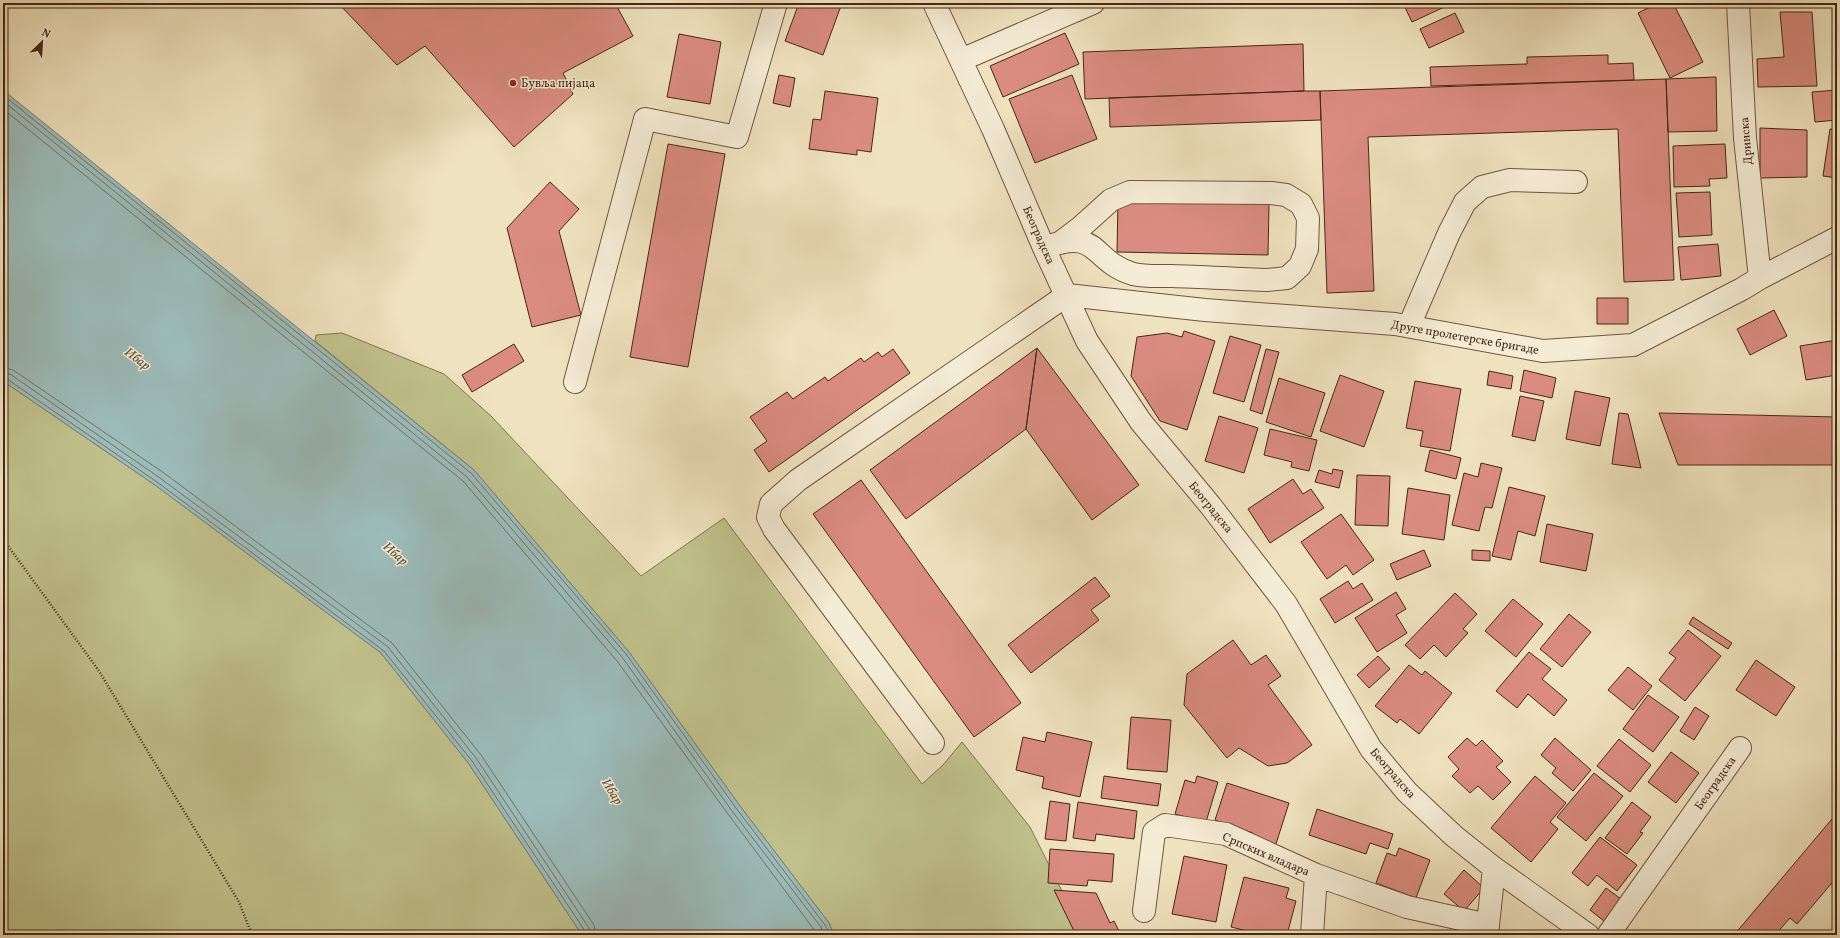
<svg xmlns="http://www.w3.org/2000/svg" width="1840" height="938" font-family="Vollkorn,serif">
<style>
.green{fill:#c0c18c;stroke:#847450}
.water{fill:#9cbcba;stroke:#7a8078}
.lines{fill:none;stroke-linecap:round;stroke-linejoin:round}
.shore{stroke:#727267;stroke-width:1}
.building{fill:#da8c80;stroke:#472714}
.minor-casing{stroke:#71563e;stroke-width:24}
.path{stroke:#472714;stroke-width:2.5;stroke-dasharray:1 2;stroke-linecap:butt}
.minor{stroke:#f5ecd5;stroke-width:22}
.poi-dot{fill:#8f2418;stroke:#f5ecd5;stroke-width:1.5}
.labels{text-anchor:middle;stroke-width:3;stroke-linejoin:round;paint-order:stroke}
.poi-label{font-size:12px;fill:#472714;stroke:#f5ecd5;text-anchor:start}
.street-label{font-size:12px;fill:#472714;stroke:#f5ecd5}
.water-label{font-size:13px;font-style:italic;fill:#5c4c3e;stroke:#f5ecd5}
</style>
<rect width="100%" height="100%" fill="#efe2be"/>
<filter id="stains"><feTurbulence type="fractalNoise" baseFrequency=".005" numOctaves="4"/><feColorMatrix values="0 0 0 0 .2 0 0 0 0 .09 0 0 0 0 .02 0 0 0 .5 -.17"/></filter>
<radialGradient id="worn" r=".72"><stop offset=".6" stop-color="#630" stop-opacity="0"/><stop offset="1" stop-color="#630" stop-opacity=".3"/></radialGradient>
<path class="green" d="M342 333 444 374 491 416 641 576 724 518 922 784 943 765 962 742 1030 827 1084 935H834L829 923 740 806 629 652 474 470 315 341 316 335Z
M3 381 155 485 381 653 469 764 582 935H3Z"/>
<path class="water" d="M3 90 474 470 629 652 740 806 829 923 834 935H582L469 764 381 653 155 485 3 381Z"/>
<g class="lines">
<path class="shore" d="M3 95 471 473 626 654 736 808 825 925 830 935
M3 101 467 477 622 657 732 811 821 927 824 935
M3 109 463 481 617 661 728 814 818 935
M3 367 13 370 164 473 392 643 481 755 594 925 596 935
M3 373 10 374 160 478 388 647 476 758 589 928 590 935
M3 378 7 379 157 482 384 651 472 761 585 931V935"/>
</g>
<path class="building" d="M338 3H615L633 36 563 73 573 94 514 147 425 46 397 65Z
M799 3H842L823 55 785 41Z
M1403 3H1453L1412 22Z
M1658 3H1673L1703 62 1670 78 1638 13Z
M1780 12H1812L1817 86 1758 87 1757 59 1784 57Z
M1455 13 1464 32 1429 48 1420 29Z
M1065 33 1079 64 1003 97 990 66Z
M679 34 721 42 710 104 667 97Z
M1303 44 1304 91 1085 99 1083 52Z
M1608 55V64L1633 63 1634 80 1431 86 1430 67 1527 64V57Z
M779 75 795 78 790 107 773 103Z
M1072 75 1097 139 1035 163 1009 99Z
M1716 77 1717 131 1668 132 1666 79Z
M1666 79 1674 280 1624 282 1618 129 1368 137 1374 291 1327 293 1320 91Z
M1837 90V120L1815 122 1812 92Z
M825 91 878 98 871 152 857 150V155L809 149 813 119 821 120Z
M1304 91H1320L1321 120 1110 127 1109 98Z
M1760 128 1807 130V177L1760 178Z
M1830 129 1837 130V178L1823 176Z
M668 144 725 154 688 367 630 357Z
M1725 144 1727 178 1709 179 1710 186 1674 187 1673 146Z
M550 182 579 209 559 231 581 315 532 327 507 228Z
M1710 192 1712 235 1679 237 1676 193Z
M1118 201 1269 204 1268 255 1117 252Z
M1718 244 1721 276 1681 280 1678 247Z
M1597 298H1628V324H1597Z
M1774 310 1787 336 1750 355 1737 329Z
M1184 331 1215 341 1187 430 1160 421 1131 376 1137 337 1167 333 1182 337Z
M1230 336 1261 345 1244 402 1213 393Z
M1837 340V375L1806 380 1800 346Z
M514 344 524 361 472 392 462 375Z
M1037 348 1026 429 906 519 870 470Z
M1037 348 1139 485 1092 520 1026 429Z
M893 349 910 373 769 472 754 450 767 441 750 417 787 392 793 399 825 377 828 381 861 358 864 362 878 352 882 357Z
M1266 349 1279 352 1262 414 1250 410Z
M1524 370 1556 378 1552 398 1520 391Z
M1489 371 1513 376 1511 389 1487 385Z
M1340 375 1384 391 1364 447 1320 431Z
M1279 378 1325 393 1311 437 1266 422Z
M1415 381 1461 389 1450 451 1420 446 1423 431 1406 428Z
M1575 391 1610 398 1600 446 1566 439Z
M1520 396 1544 401 1535 441 1512 436Z
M1619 413 1628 414 1641 468 1612 464Z
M1659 413 1837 417V465H1678Z
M1219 416 1258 428 1244 473 1205 461Z
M1270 429 1317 440 1309 471 1291 467 1292 462 1264 455Z
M1430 450 1461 458 1456 479 1425 471Z
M1481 463 1502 468 1492 508 1485 507 1479 531 1452 525 1464 473 1478 477Z
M1333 469 1343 471 1339 488 1315 482 1319 470 1332 474Z
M1357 475 1390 476 1388 526 1355 525Z
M1293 479 1303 494 1311 489 1324 508 1270 543 1248 509Z
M861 480 1021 703 974 737 813 514Z
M1509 487 1545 496 1535 536 1518 531 1511 560 1492 556Z
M1408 488 1450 495 1444 540 1402 534Z
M1341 514 1374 560 1353 575 1346 565 1327 579 1301 542Z
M1547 524 1593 534 1586 571 1540 562Z
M1424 550 1431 566 1397 580 1390 564Z
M1472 550 1490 551V561L1472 560Z
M1095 577 1110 596 1091 610 1099 620 1031 673 1008 645Z
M1348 581 1353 589 1362 583 1373 600 1335 623 1320 599Z
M1396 592 1406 609 1396 615 1407 633 1377 652 1355 618Z
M1455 593 1477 614 1463 629 1468 633 1446 657 1434 645 1420 659 1405 645Z
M1513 599 1543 624 1516 657 1485 631Z
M1569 614 1591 632 1562 667 1540 649Z
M1693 617 1732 643 1728 649 1689 624Z
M1688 630 1721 656 1685 701 1659 680 1676 658 1669 653Z
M1233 640 1251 665 1266 655 1281 676 1268 685 1312 745 1287 763 1268 766 1239 748 1227 758 1184 705 1187 674Z
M1529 652 1551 669 1542 679 1567 700 1554 716 1528 694 1517 708 1496 691Z
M1378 656 1390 669 1369 688 1357 675Z
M1756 660 1795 687 1776 716 1736 690Z
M1409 665 1422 675 1425 671 1452 693 1419 734 1400 719 1397 723 1375 706Z
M1628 667 1652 686 1633 710 1608 690Z
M1648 695 1679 717 1653 752 1623 729Z
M1695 707 1709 716 1694 740 1680 731Z
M1131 717 1171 720 1167 772 1127 769Z
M1047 732 1092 742 1080 797 1042 788 1044 777 1016 770 1023 737 1045 742Z
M1467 738 1476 746 1482 740 1503 761 1496 767 1511 782 1493 800 1478 786 1470 793 1452 776 1459 769 1448 757Z
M1555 738 1591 770 1573 791 1552 773 1556 768 1541 755Z
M1619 739 1651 765 1630 792 1597 766Z
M1671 752 1699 773 1676 803 1648 782Z
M1594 773 1623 796 1586 841 1557 817Z
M1104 776 1161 784 1158 806 1101 798Z
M1197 776 1218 782 1206 822 1175 814 1185 780 1195 783Z
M1535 776 1566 803 1550 822 1558 829 1531 862 1491 828Z
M1227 783 1289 803 1275 847 1251 839 1253 833 1215 820Z
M1050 801 1070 804 1066 841 1045 839Z
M1078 802 1137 811 1134 839 1096 834 1095 841 1073 838Z
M1632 802 1651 817 1640 832 1643 833 1627 854 1605 838Z
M1317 809 1393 834 1388 849 1370 843 1366 854 1309 835Z
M1837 813V877L1797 924 1790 918 1775 935H1734Z
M1600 837 1637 865 1617 891 1597 875 1588 886 1572 873Z
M1399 848 1430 860 1416 898 1376 883 1387 853 1396 856Z
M1050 849 1114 854 1112 882 1088 880 1087 886 1048 883Z
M1184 856 1227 865 1216 922 1172 914Z
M1464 870 1484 888 1464 911 1444 894Z
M1244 877 1289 888 1286 898 1296 901 1287 935H1264L1231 927Z
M1606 888 1621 899 1604 921 1590 910Z
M1054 890 1096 893 1110 923 1114 921 1121 935H1076Z"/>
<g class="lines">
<defs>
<path id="minor" d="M934 3 993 129 1044 248 1087 341 1141 422 1210 505 1286 604 1371 749 1407 792 1454 836 1494 868 1588 935
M1738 3 1745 138 1760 278
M961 60 1093 3
M1044 248C1100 226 1090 261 1133 274 1145 277 1160 276 1172 276 1204 277 1236 279 1267 280L1287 278 1300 266 1307 249 1308 218 1301 204 1286 195 1271 193 1130 192 1111 200 1081 227 1061 242
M1409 326 1449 233 1465 202 1482 187 1510 180 1576 182
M575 382 645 119 737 137 776 3
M933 743 774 529 768 517 771 504 798 480 1067 295 1205 310 1395 324 1543 351 1633 345 1742 289 1760 278 1837 238
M1144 911 1154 832 1165 825 1226 834 1316 875 1407 907 1488 925
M1312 935 1316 875
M1487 935 1494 868
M1608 935 1740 748"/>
</defs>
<use href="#minor" class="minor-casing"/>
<path class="path" d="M3 539 99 671 239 902 252 935"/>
<use href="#minor" class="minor"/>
</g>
<circle class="poi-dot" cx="513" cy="83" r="4"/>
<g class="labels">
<g class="poi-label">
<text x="521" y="87">Бувља пијаца</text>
</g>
<g class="street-label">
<text transform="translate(1746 141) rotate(-95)" y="4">Дринска</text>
<text transform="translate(1039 235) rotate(66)" y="4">Београдска</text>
<text transform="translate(1465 337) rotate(10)" y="4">Друге пролетерске бригаде</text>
<text transform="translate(1211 507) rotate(51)" y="4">Београдска</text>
<text transform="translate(1393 773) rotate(49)" y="4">Београдска</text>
<text transform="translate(1715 783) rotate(-55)" y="4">Београдска</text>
<text transform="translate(1266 854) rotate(23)" y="4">Српских владара</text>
</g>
<g class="water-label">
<text transform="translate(138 358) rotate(37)" y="5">Ибар</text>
<text transform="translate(396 553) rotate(42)" y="5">Ибар</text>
<text transform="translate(613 791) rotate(59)" y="5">Ибар</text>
</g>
</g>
<rect width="1840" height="938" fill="none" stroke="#efe2be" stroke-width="16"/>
<rect x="4" y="4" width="1832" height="930" fill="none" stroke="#472714" stroke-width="2"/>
<rect x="8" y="8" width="1824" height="922" fill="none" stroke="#472714"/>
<g transform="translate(42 42) rotate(25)" stroke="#f5ecd5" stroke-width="3" paint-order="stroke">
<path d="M0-3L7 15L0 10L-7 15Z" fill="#472714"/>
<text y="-6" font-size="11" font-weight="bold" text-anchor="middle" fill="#472714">N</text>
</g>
<rect width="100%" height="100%" filter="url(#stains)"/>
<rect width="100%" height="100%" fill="url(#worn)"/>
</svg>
